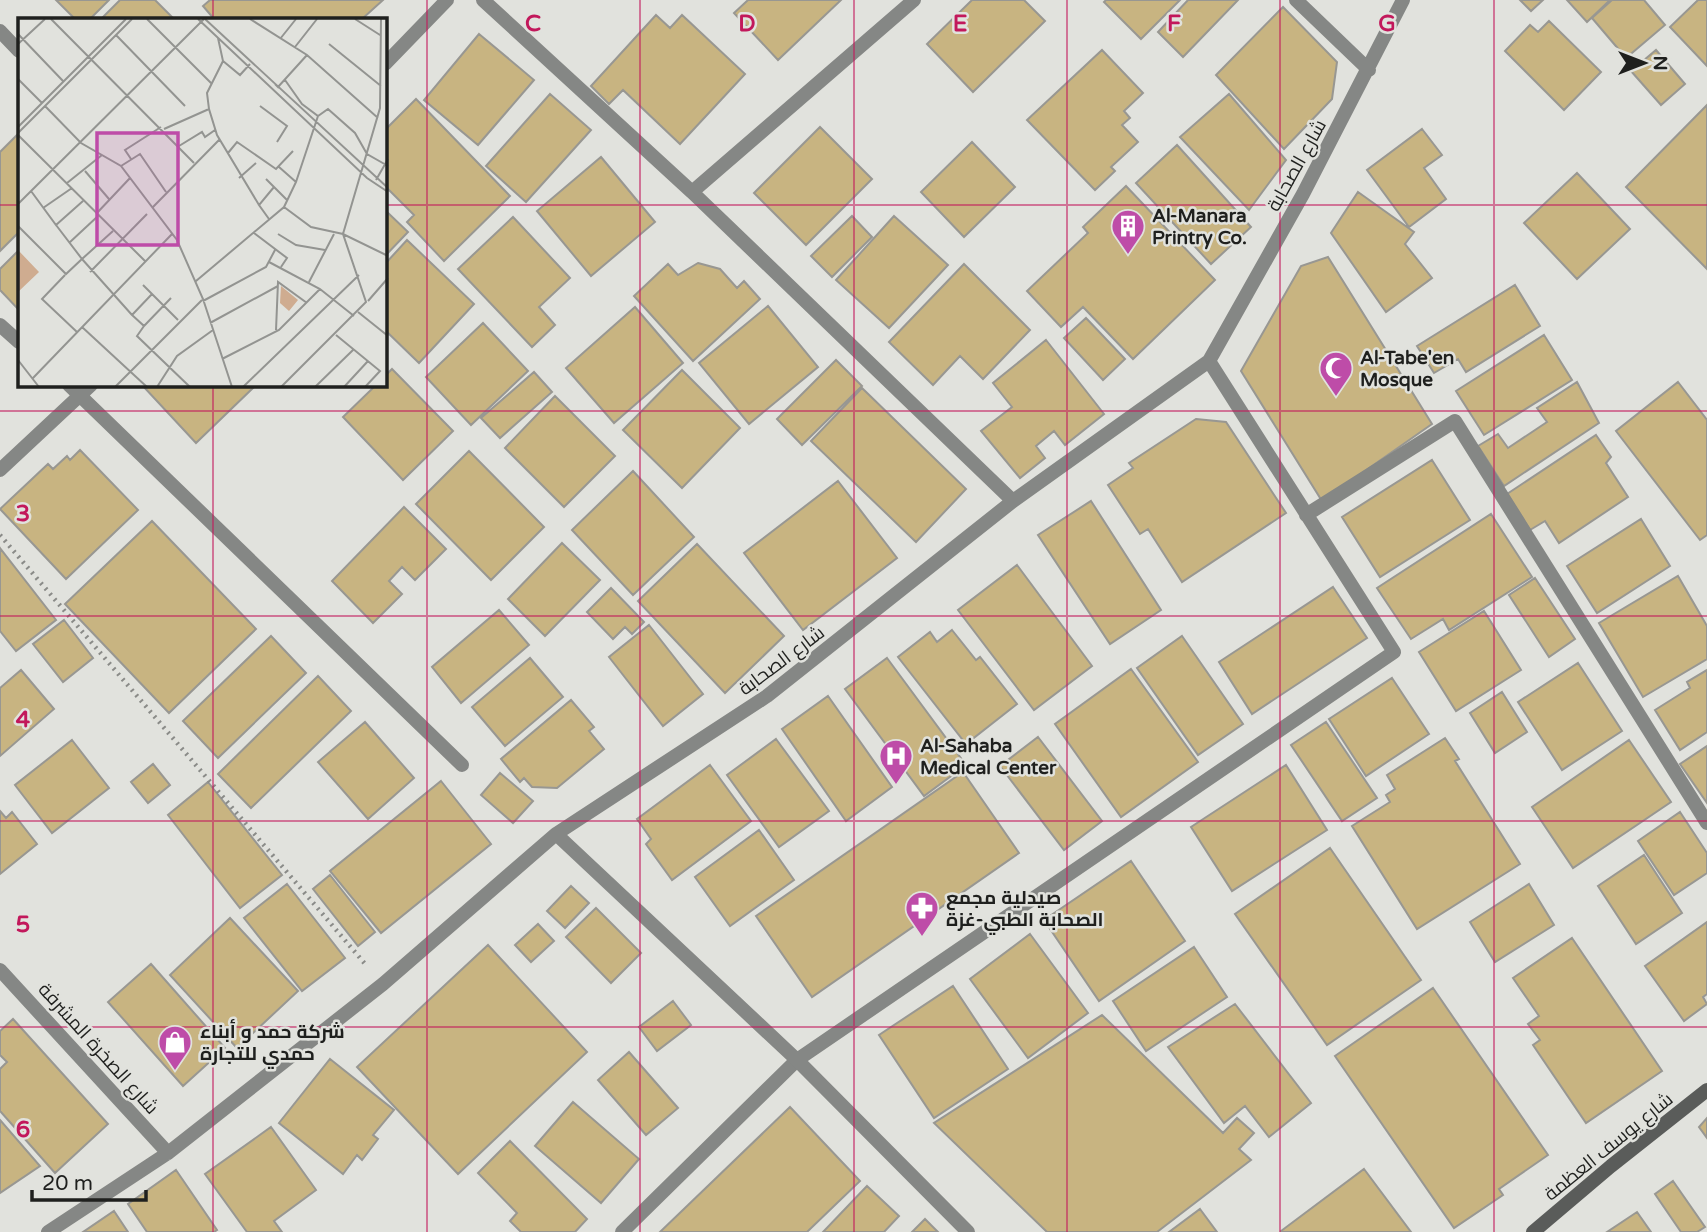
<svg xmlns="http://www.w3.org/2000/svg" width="1707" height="1232" font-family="'Varela Round',Cairo,sans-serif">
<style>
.building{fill:#c8b481;stroke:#989792;stroke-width:2}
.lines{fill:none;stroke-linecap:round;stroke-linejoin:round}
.path{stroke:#8a8b88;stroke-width:4.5;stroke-dasharray:2 5;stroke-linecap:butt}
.lane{stroke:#858785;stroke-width:14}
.street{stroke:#858785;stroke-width:14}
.secondary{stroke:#5a5c5a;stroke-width:14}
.grid{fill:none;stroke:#c2185b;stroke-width:2;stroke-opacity:0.55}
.labels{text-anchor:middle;stroke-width:5;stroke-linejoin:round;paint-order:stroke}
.street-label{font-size:19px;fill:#1f201e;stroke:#e1e2dd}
.poi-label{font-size:19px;font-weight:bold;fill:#1f201e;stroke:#e1e2dd;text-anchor:start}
.inset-road{fill:none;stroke:#939491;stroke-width:2}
.view{fill:#be4ca8;fill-opacity:0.15;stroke:#be4ca8;stroke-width:3.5}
.inset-edge{fill:none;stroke:#1f201e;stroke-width:3.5}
.grid-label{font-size:23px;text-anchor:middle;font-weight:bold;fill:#c2185b;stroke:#e1e2dd;stroke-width:5;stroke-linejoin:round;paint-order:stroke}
</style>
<rect width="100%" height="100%" fill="#e1e2dd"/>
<path class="building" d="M56 0H109L90 19H75Z
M120 0H155L174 19H101Z
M210 0H383L362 19H214L203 6Z
M748 0H841L778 60 734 13Z
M972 0H1024L1045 21 973 92 927 44Z
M1106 0H1180L1141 39 1104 2Z
M1188 0H1238L1183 57 1158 32Z
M1520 0H1543L1531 11Z
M1567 0H1610L1587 22Z
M1612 0H1644L1665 25 1626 58 1592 18Z
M1698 0H1707V66L1670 27Z
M1283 7 1337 62 1332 99 1284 149 1216 75Z
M656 15 670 28 682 15 745 74 680 144 623 90 609 104 591 86Z
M1549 21 1601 72 1564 110 1505 51 1530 25 1538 32Z
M479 34 534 80 478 145 424 100Z
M1102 50 1143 93 1124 111 1130 118 1122 125 1138 142 1111 167 1115 171 1095 190 1027 120Z
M1656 50 1685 84 1661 105 1631 71Z
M550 94 591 130 526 202 486 166Z
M1229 94 1286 160 1249 210 1180 137Z
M416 99 510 196 444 261 407 222 414 215 385 186V130Z
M1707 105V269L1626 187Z
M820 127 872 179 806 245 754 193Z
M1422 129 1442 155 1424 168 1446 199 1409 227 1367 170Z
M19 133V232L0 251V152Z
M972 142 1015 187 964 237 921 192Z
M1177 145 1251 227 1211 264 1136 183Z
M601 157 655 222 591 276 537 211Z
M1577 173 1630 229 1577 279 1524 223Z
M1126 186 1215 280 1133 359 1083 307 1061 327 1027 291 1088 233 1083 227Z
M1358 192 1414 232 1405 244 1432 278 1386 312 1331 233Z
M385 210 408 232 385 256Z
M852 216 872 237 832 277 811 256Z
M894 216 948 265 889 328 836 280Z
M513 217 570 278 539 307 555 325 532 347 458 269Z
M407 240 474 304 419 363 385 330V264Z
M19 250V310L0 290V269Z
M1328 257 1432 424 1322 501 1241 371 1301 266Z
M698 263 720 269 737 288 744 281 760 299 693 361 634 296 668 264 678 275Z
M964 264 1030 330 983 379 960 356 933 385 889 342Z
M1515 285 1540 326 1466 372 1458 359 1434 373 1417 346Z
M768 306 818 367 749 424 699 363Z
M635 307 683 363 614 423 566 368Z
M1086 318 1125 359 1103 380 1064 338Z
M483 323 528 371 471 425 426 377Z
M1544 335 1572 380 1484 435 1456 391Z
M1046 340 1104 414 1065 445 1054 431 1036 446 1045 458 1020 478 981 431 1012 407 993 383Z
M836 360 862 386 802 445 777 419Z
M392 369 453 431 403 480 343 417 376 385H385V376Z
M682 370 740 428 682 488 623 430Z
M534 372 552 392 500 438 481 418Z
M1577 382 1599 423 1504 486 1478 446 1498 434 1508 448 1547 422 1537 408Z
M1678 382 1707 420V535L1700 540 1616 431Z
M142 385H256L196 443Z
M862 388 966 489 916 542 811 441Z
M555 396 615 456 564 507 505 448Z
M1196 419 1226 422 1286 513 1182 582 1148 529 1140 534 1108 485 1133 468 1129 463Z
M1596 435 1611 457 1606 463 1628 497 1559 543 1545 521 1530 530 1507 494Z
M80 450 138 510 66 579 0 509 48 464 53 469 67 456 70 460Z
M469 451 544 527 491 580 416 504Z
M1432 460 1470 520 1380 577 1342 517Z
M633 471 694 537 633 595 572 530Z
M838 481 897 558 803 630 744 553Z
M1091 501 1161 610 1110 644 1038 535Z
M404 507 446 549 415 580 402 567 389 581 402 594 373 623 332 581Z
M1491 514 1532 577 1449 630 1443 619 1411 639 1377 588Z
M1641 519 1670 566 1597 613 1567 566Z
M152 521 256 629 169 713 65 604Z
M562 543 600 580 545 636 508 599Z
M697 544 784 636 725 693 638 601Z
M0 548 56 620 16 651 0 631Z
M1017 565 1092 666 1034 710 958 610Z
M1678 576 1707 626V659L1643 697 1599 623Z
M1535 578 1575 639 1549 657 1509 595Z
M1333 587 1367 638 1252 714 1219 662Z
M611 588 644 622 632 634 625 627 613 639 587 612Z
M499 610 529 645 461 703 432 667Z
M1484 611 1521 670 1456 711 1419 652Z
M64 620 93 658 63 682 33 644Z
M649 625 703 694 663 726 609 657Z
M952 630 976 660 980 657 1017 704 966 744 898 657 930 632 937 642Z
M271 636 306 673 218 758 183 721Z
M1182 636 1243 724 1198 755 1137 668Z
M530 658 563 697 505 746 472 707Z
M887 658 966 765 924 796 845 689Z
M1578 663 1622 731 1562 770 1518 702Z
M1131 669 1198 762 1121 817 1055 724Z
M21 670 54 709 0 756V688Z
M1707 670V732L1680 750 1655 710 1690 688 1687 682Z
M318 676 351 711 251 808 218 774Z
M1392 678 1429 734 1366 776 1329 719Z
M1502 692 1527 732 1495 753 1470 713Z
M828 696 892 787 846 821 782 729Z
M571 700 594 727 589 731 604 749 557 788 532 787 524 778 520 782 501 759Z
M365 722 414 778 368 819 318 762Z
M1326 722 1377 798 1342 821 1291 745Z
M1038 737 1102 821 1064 850 1000 766Z
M1445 738 1459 759 1455 761 1520 864 1417 929 1352 826 1390 802 1386 795 1395 789 1387 775Z
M776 739 829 811 779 847 727 775Z
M72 740 109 788 52 833 15 785Z
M1629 740 1671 802 1573 868 1532 807Z
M1707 746V803L1680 764Z
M153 764 170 785 148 803 131 782Z
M710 765 751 821 672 880 646 844 651 839 637 819Z
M1286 765 1327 830 1232 891 1191 827Z
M963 772 1019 853 812 997 756 916Z
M500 773 533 801 513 823 481 795Z
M441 781 491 844 381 933 330 871Z
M208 782 282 875 240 908 168 815Z
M0 811 6 818 12 812 37 844 0 874Z
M1680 812 1707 853V873L1674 895 1638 841Z
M759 830 794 880 730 926 695 877Z
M1330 848 1421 980 1327 1045 1235 914Z
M1644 855 1682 913 1636 944 1598 886Z
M1131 861 1185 941 1099 1001 1044 920Z
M330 875 375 932 358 946 313 889Z
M287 884 345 958 302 991 244 918Z
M1529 884 1554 925 1495 962 1470 922Z
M571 886 589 903 565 928 547 911Z
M596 908 641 953 611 983 566 937Z
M230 918 298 991 237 1048 170 975Z
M1707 922V994L1703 997 1707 1004 1684 1021 1645 966Z
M538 924 554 941 531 962 515 945Z
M1030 934 1088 1013 1028 1058 970 979Z
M1572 938 1662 1071 1586 1123 1533 1045 1540 1040 1528 1024 1539 1016 1513 978Z
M488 945 587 1052 458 1174 357 1067Z
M1194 947 1227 997 1146 1051 1113 1001Z
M151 964 225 1048 183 1086 108 1002Z
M953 986 1008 1069 934 1118 879 1035Z
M1433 988 1548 1155 1499 1189 1503 1195 1454 1228 1335 1056Z
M673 1001 691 1025 657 1051 639 1027Z
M1235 1004 1311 1103 1269 1137 1245 1106 1224 1123 1168 1047Z
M1102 1015 1223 1133 1237 1118 1254 1133 1239 1149 1251 1160 1157 1232H1047L934 1123Z
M13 1019 108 1124 55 1173 0 1111V1069L7 1062 0 1055V1031Z
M629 1052 678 1108 646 1135 598 1080Z
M330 1059 394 1110 373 1135 378 1139 362 1160 357 1155 343 1174 279 1123Z
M573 1102 639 1159 601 1203 535 1146Z
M790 1107 860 1181 807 1232H660Z
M1707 1118V1138L1699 1127Z
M0 1120 40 1166 0 1193Z
M271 1127 316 1190 274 1221 282 1232H247L205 1174Z
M510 1141 587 1219 575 1232H521L510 1221 517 1213 478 1173Z
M1364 1169 1411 1232H1282L1281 1231Z
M176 1170 217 1230 214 1232H147L128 1204Z
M1673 1181 1705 1227 1697 1232H1681L1655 1194Z
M867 1186 899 1216 884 1232H823Z
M1200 1209 1217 1232H1169Z
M114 1211 128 1232H83Z
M1637 1212 1651 1232H1607Z
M925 1219 938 1232H912Z"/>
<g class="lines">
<path class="path" d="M0 535 366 965"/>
<path class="lane" d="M622 1232 797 1060"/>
<path class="street" d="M483 0 692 192 1013 501
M1296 0 1369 70
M0 31 19 51
M385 64 447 0
M692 192 914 0
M0 325 19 342
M69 385 462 765
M0 470 91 385
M1306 515 1455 421 1707 823
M556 834 797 1060 968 1232
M0 970 168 1153
M797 1060 1394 652 1209 361
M48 1232 168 1153 383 984 556 834 767 696 1013 501 1209 361 1303 194 1403 0"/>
<path class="secondary" d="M1533 1232 1611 1166 1707 1090"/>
</g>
<path class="grid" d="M213 0V19M427 0V1232M640 0V1232M854 0V1232M1067 0V1232M1280 0V1232M1494 0V1232M0 205H19M385 205H1707M213 385V1232M0 411H1707M0 616H1707M0 821H1707M0 1027H1707"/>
<defs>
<symbol id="building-pin" viewBox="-11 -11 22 30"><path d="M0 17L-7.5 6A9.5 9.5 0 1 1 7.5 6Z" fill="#be4ca8" stroke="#e1e2dd"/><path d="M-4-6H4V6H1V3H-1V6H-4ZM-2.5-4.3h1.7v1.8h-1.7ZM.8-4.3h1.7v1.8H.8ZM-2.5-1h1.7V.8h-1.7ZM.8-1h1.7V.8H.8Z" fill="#fff"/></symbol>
<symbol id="mosque-pin" viewBox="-11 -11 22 30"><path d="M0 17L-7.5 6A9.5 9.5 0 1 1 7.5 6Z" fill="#be4ca8" stroke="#e1e2dd"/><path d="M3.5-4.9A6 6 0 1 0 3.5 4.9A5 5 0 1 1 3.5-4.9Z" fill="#fff"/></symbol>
<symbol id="hospital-pin" viewBox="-11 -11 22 30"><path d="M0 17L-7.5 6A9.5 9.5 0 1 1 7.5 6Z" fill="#be4ca8" stroke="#e1e2dd"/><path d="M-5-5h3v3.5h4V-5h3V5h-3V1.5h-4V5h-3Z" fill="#fff"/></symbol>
<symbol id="pharmacy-pin" viewBox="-11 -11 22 30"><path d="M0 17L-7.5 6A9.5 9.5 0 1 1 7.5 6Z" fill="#be4ca8" stroke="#e1e2dd"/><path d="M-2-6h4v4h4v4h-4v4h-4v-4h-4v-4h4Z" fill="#fff"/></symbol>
<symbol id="shop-pin" viewBox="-11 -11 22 30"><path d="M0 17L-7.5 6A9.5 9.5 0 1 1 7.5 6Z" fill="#be4ca8" stroke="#e1e2dd"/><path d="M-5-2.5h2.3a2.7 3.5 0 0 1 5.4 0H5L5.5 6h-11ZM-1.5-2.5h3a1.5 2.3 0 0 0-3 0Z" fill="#fff"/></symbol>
</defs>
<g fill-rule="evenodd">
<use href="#building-pin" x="1109" y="207" width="38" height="52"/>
<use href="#mosque-pin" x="1317" y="349" width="38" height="52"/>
<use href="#hospital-pin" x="877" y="737" width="38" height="52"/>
<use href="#pharmacy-pin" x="903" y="889" width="38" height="52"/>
<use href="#shop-pin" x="156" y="1023" width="38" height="52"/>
</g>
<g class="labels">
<g class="street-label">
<text transform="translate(1296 165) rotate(-61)" y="7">شارع الصحابة</text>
<text transform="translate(781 660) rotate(-37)" y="7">شارع الصحابة</text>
<text transform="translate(99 1048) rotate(48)" y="7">شارع الصخرة المشرفة</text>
<text transform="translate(1608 1146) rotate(-39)" y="7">شارع يوسف العظمة</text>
</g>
<g class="poi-label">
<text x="1152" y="222">Al-Manara<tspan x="1152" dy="22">Printry Co.</tspan></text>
<text x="1360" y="364">Al-Tabe'en<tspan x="1360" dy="22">Mosque</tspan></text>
<text x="920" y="752">Al-Sahaba<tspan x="920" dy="22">Medical Center</tspan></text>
<text x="946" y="904">صيدلية مجمع<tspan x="946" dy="22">الصحابة الطبي-غزة</tspan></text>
<text x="200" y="1038">شركة حمد و أبناء<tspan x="200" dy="22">حمدي للتجارة</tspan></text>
</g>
</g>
<g transform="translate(18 18)">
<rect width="369" height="369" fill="#e1e2dd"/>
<path d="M0 232 21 254 0 274ZM263 268 280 282 271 293 262 285Z" fill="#cfac90"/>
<path class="inset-road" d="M33 1 176 145M129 1 193 65M180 1 349 160 370 174M187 1 370 170M232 1 289 37 360 100M337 1 362 17M0 16 45 63M98 17 167 88M200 20 205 43 189 75 191 91 199 117 241 187M262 21 278 1M0 26 27 1M311 26 363 68M277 29 299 1M205 43 222 57 232 46M0 61 24 85M267 62 284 86 300 98 310 91 337 115 349 136 370 148M257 66 260 69 289 37M27 88 63 125 103 148 159 222 185 281 214 369M242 88 269 108 259 124M0 109 108 1M146 111 191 91M0 115 114 1M0 117 127 243M161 128 184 114 187 119 197 112M210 135 219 124 258 151 275 133M113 141 107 132 143 109M103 148 122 136 148 174M67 153 91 181M221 160 238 145M248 161 269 182M358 162 370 141M278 164 300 98M49 165 84 137M13 173 38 207 65 183M0 186 186 1M266 189 293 209 325 216 370 238M25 190 54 170M134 190 201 122M78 196 112 160M251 201 241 187 256 169M38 207 64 241 95 213M0 208 48 256 64 241 114 297M236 215 269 240 263 249M260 216 278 227 307 232M51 225 80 198M251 244 302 271 336 298M72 254 129 196M47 257 24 281 59 314M178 263 266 189 278 164 261 149M291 264 316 216M125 267 160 302M134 276 114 297 126 308 119 318 172 369M185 283 248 249 257 232M350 283 370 260M340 294 370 318M192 305 260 268M126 308 153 280M64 309 129 369M258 312 260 264 289 285M318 317 362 353 347 369M204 341 261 312 302 271M0 342 21 369M15 360 154 216M97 369 184 282M139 369 159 338 195 312M225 369 341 257M263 369 348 284 325 216 362 90 363 1M297 369 335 332M326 369 350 343"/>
<path class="view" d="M79 115H160V227H79Z"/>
<rect width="369" height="369" class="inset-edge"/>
</g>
<g class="grid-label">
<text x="533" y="31">C</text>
<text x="747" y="31">D</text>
<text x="960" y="31">E</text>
<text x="1174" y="31">F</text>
<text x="1387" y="31">G</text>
<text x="23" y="521">3</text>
<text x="23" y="727">4</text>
<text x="23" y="932">5</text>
<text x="23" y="1137">6</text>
</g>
<g transform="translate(1644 63) rotate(90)" stroke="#e1e2dd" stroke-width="5" paint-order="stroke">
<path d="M0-5L12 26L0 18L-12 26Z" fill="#1f201e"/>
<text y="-10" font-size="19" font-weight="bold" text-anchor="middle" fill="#1f201e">N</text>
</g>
<path d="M32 1190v10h114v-10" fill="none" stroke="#1f201e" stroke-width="3.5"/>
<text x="42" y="1190" font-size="21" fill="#1f201e" stroke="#e1e2dd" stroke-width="5" paint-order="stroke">20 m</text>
</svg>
